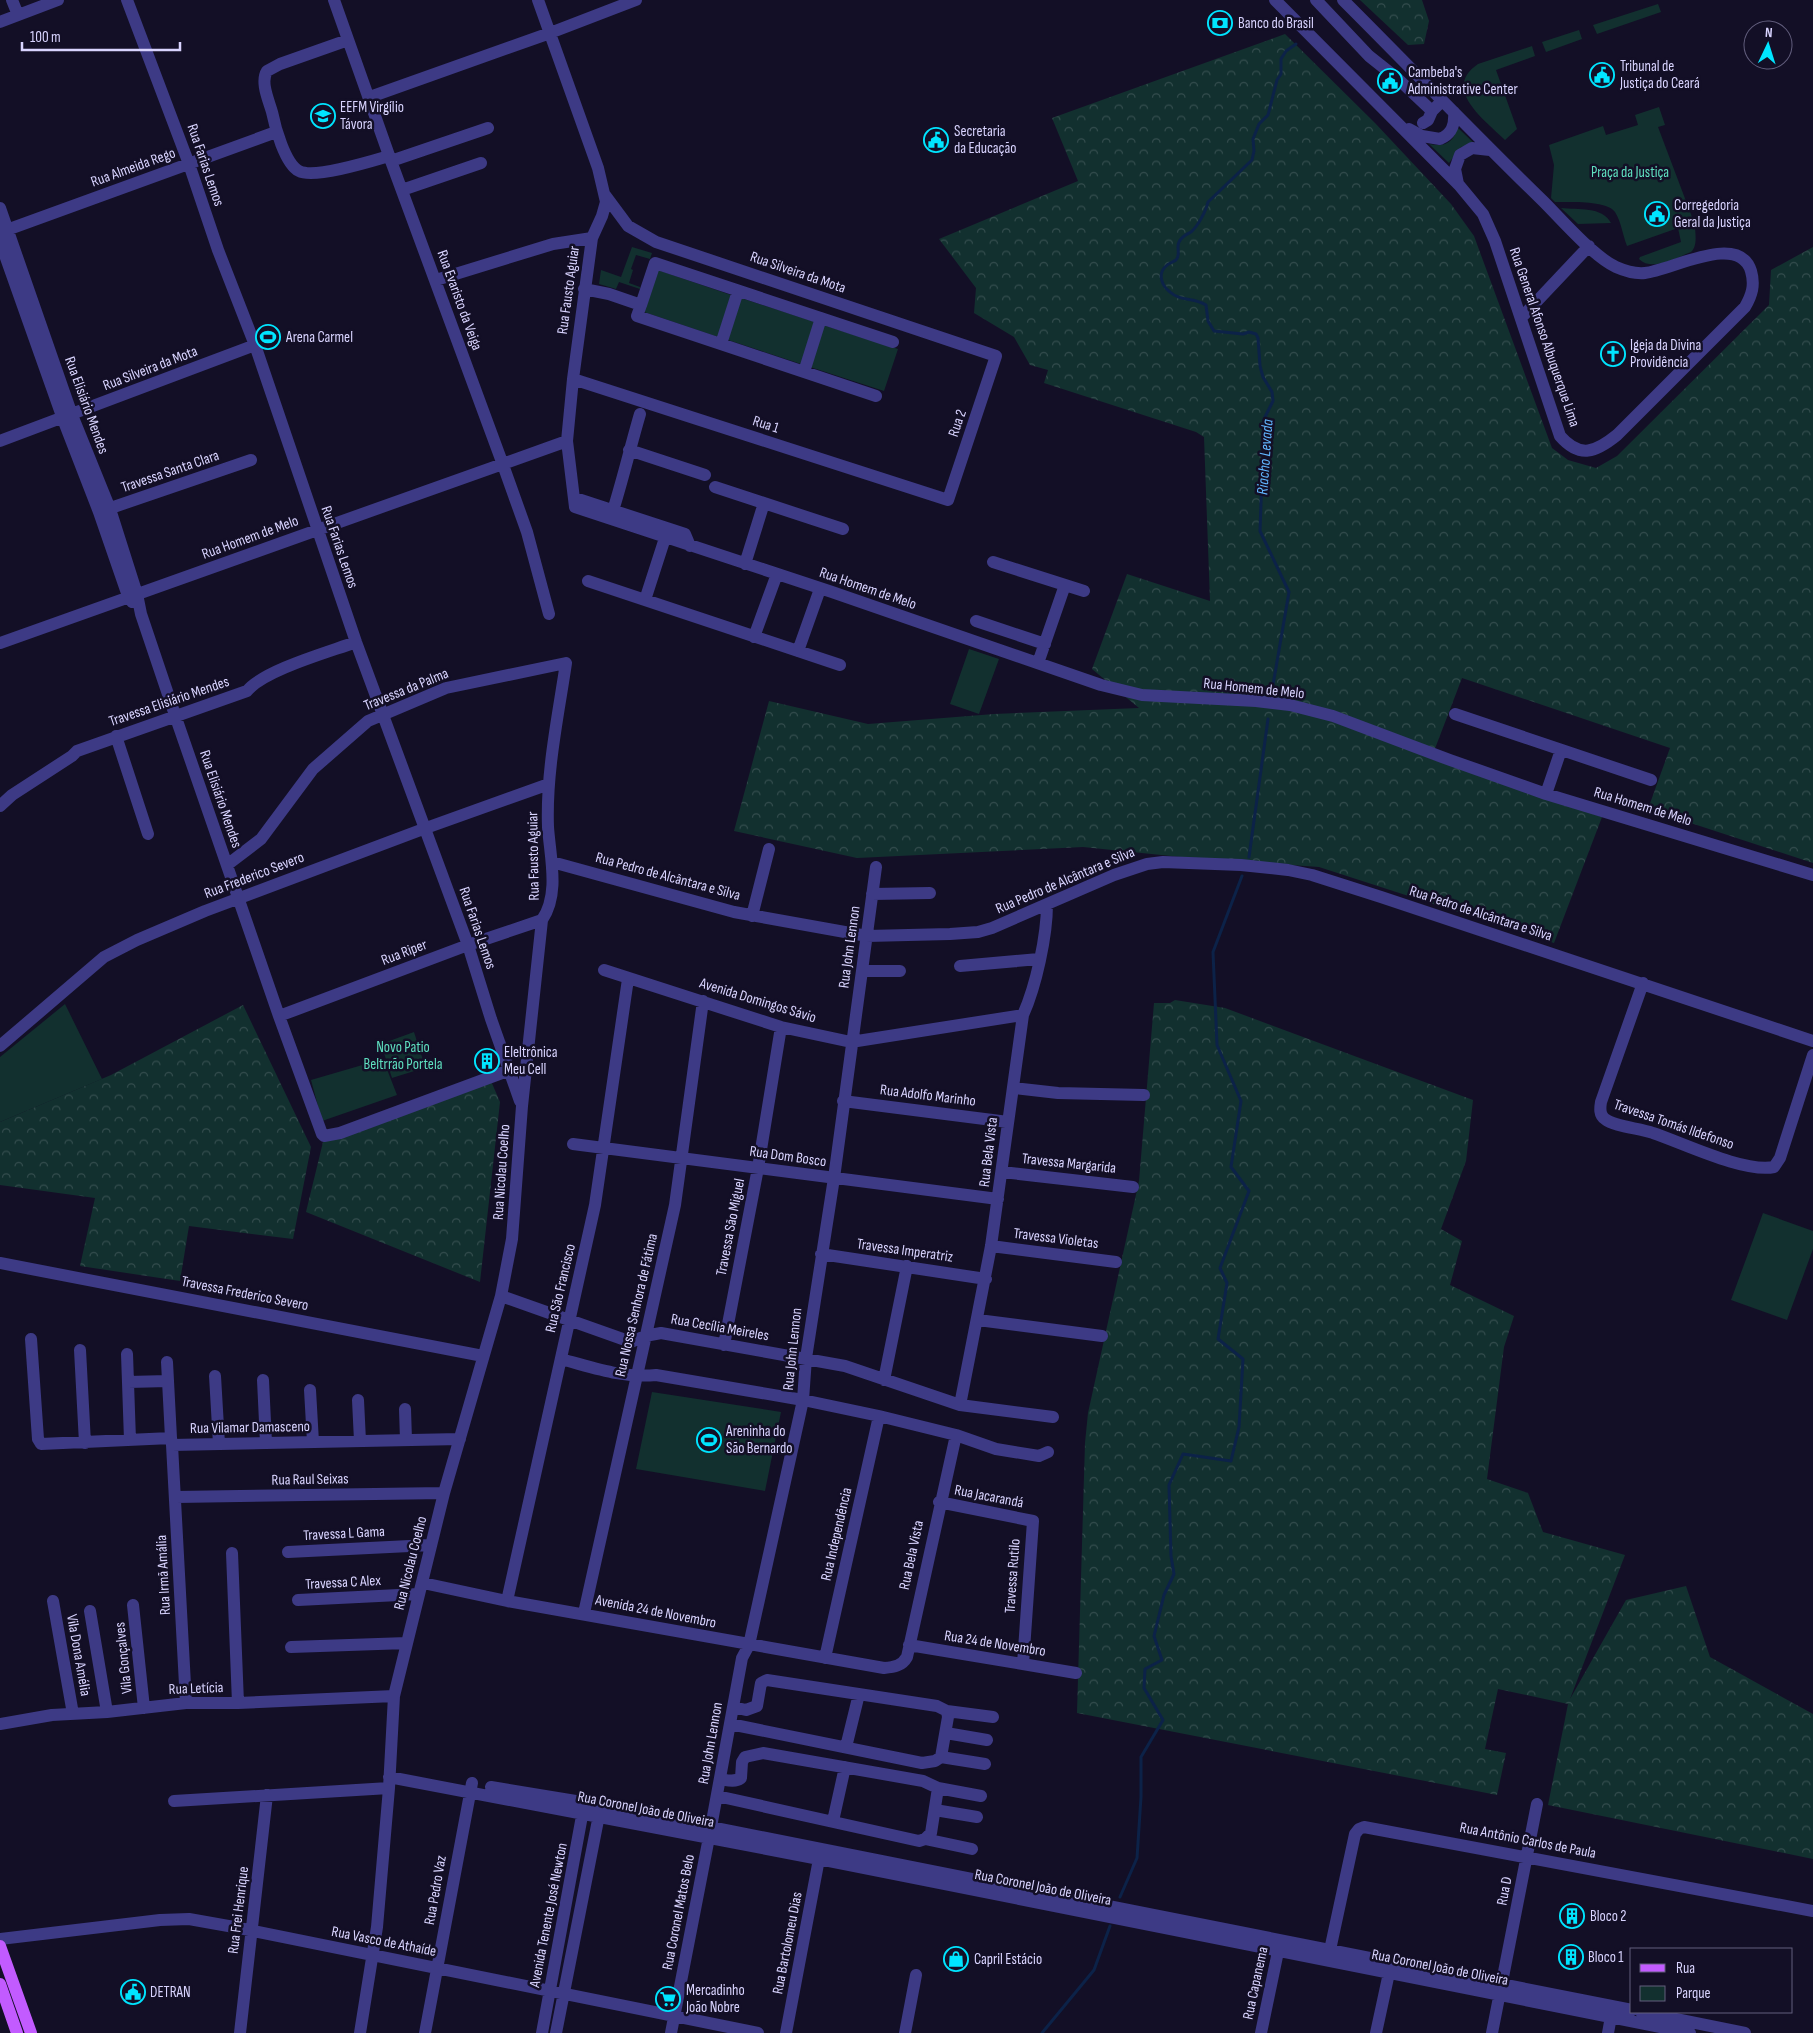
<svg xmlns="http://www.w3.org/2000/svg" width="1813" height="2033" font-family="'Sofia Sans Condensed',sans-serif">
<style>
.green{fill:#12302f}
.forest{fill:url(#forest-crowns)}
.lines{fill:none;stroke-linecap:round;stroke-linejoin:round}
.stream{stroke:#0c2248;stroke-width:3}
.minor{stroke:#3d3a85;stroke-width:12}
.major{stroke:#c25bff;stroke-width:12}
.labels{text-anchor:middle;stroke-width:5;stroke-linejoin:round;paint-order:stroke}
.poi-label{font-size:15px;fill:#d9d4ff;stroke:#130f26;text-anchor:start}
.street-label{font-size:15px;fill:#d9d4ff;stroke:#130f26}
.park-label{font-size:15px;fill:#5fe0c0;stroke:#130f26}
.water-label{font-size:16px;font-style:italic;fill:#62b6ff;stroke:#130f26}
</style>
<defs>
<pattern id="forest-crowns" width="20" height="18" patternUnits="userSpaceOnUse" patternTransform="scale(1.25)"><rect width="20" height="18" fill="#12302f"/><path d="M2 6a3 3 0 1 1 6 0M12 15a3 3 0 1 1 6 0" fill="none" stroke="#344d4e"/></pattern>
</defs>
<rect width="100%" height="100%" fill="#130f26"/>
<path class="green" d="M1658 4 1661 12 1597 34 1593 25Z
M1579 30 1582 39 1546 52 1542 42Z
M1532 46 1535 56 1496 70 1517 129 1505 140C1485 120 1441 89 1478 64Z
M1659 107 1665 125 1658 127 1695 225C1695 234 1698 245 1691 252 1676 258 1652 272 1639 259L1640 257 1681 242 1678 228 1627 246C1623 236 1621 221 1615 212 1607 200 1568 202 1555 202L1551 198 1554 165 1549 145 1603 126 1606 135 1638 125 1635 115Z
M1457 127 1476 145 1461 147 1449 163 1429 144C1445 147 1454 143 1457 127Z
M1561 208C1578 210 1602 206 1611 223L1578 224Z
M632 247 652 253 650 259 636 255 631 269 633 270 629 283 640 287V289L619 282 616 289 599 284 601 270 621 277Z
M658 270 731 295 718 337 644 312Z
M741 298 815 322 801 364 728 340Z
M823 325 898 349 884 391 810 367Z
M969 649 999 659 979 714 950 704Z
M65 1004 102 1079 0 1122V1057Z
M414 1032 423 1060 427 1067 392 1078 381 1044Z
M383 1059 397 1095 322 1121 311 1080Z
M1763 1213 1813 1231V1249L1787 1320 1731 1300Z
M652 1392 781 1412 765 1491 636 1469Z"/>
<path class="forest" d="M1360 0H1422L1429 21 1424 44 1408 45Z
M1285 34 1375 123 1451 204 1474 236 1552 448 1568 460 1596 468 1617 456 1769 305 1771 270 1813 247V863L1648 809 1670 748 1462 678 1431 759 1602 817 1554 943 1319 867 1181 857 1083 847 857 858 734 831 769 701 868 724 994 714 1139 708 1092 669 1127 574 1210 601 1204 437 1196 432 1044 383 1048 370 1030 365 1014 337 974 313 976 288 939 239 1078 181 1052 118Z
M1175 1000 1225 1008 1473 1100 1466 1161 1441 1229 1462 1241 1450 1285 1514 1316 1504 1347 1487 1479 1528 1493 1543 1532 1625 1555 1570 1699 1626 1600 1686 1586 1710 1657 1813 1714V1859L1548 1805 1568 1704 1498 1689 1485 1749 1506 1753 1497 1795 1077 1713 1085 1443 1088 1413 1139 1181 1154 1003H1170Z
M243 1005 311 1147 293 1239 189 1226 180 1281 80 1266 95 1198 0 1185V1122L111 1075Z
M491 1081 500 1102 480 1282 306 1212 323 1142Z"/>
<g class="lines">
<path class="stream" d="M1273 685 1289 592 1260 531 1264 419 1273 401 1272 392 1263 377 1260 366 1258 338 1256 334 1249 332 1243 334 1214 331 1208 321 1206 305C1194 297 1181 302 1170 292 1162 286 1157 274 1166 266 1169 263 1173 262 1176 260 1181 255 1176 247 1179 242 1182 236 1186 235 1191 232 1198 226 1206 211 1208 202L1252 160 1254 151 1253 139 1259 124 1268 115 1277 80 1281 74V59L1286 51 1296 44
M1249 857 1268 719
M1120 1897 1137 1858 1141 1797V1757L1163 1720 1144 1688 1145 1669 1162 1660 1154 1636 1164 1595 1174 1574 1171 1556 1169 1485 1183 1454 1231 1461 1239 1427 1243 1359 1218 1339 1227 1283 1220 1268 1249 1191 1231 1167 1241 1101 1217 1045 1213 952 1242 876
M1042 2033 1094 1970 1110 1926"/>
<path class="minor" d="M12 0 18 15
M127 0 189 164 218 250 255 345 356 642 468 945 491 1019 520 1101
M334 0 391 161 502 462 527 532 549 614
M538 0 598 168 606 202 602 216 592 238 573 379 567 441 575 507 832 592 1101 685 1142 695 1256 701 1290 705 1333 716 1450 760 1546 794 1813 875
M1275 0 1459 185 1483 214 1495 241 1560 436C1580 459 1596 452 1617 435L1745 307C1752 295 1755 285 1751 271 1739 232 1672 270 1645 273 1635 274 1625 271 1616 267 1594 257 1562 220 1543 201 1475 135 1410 67 1343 0
M1316 0 1369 56 1398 79 1432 111 1438 105
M0 22 58 0
M348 40 280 64 267 71C260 82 269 101 272 112 275 127 285 164 299 171 314 179 372 161 389 156
M370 97 550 33 636 0
M1423 123 1428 120 1432 111
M1409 129 1422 136 1440 139C1452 134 1455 125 1454 112
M391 161 488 128
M1458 184 1455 169 1460 155 1472 148 1490 150
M402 190 481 163
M0 208 72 415 110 509 137 594 141 614 175 715 279 1016 322 1134 324 1136 340 1133 510 1070
M1 232 276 132
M0 241 63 419 99 512 128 596 132 602
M436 280 553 244 592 238
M584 289 609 294 641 305 655 263 893 342
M641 305 637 316 876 396
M1522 317 1589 246
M721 344 738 291
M804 372 821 318
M573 379 948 500 996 356 656 242 628 226 605 195
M0 441 255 345
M629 450 705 475
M715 487 843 529
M575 498 685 534 690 546
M102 511 251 460
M611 517C622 483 630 448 640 414
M993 562 1084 591
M745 564 764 503
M588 581 840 665
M645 600 665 538
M976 621 1045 644
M754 637 777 574
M0 643 567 441
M798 651 820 589
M1038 663 1065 585
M1455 714 1651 780
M116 736 148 834
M1546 794 1561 750
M0 806 12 795 72 756 77 751 247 691C264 670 329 652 356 642
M552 862 734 912 867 936 950 934 978 932 992 928 1114 875 1147 864 1163 862 1241 865 1288 870 1312 875 1381 897 1813 1041
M227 865 261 839 313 769 368 721 446 688 566 663C558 717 546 772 548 827 550 857 560 894 542 920L522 1106 512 1239 501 1296 444 1493 394 1696 389 1788 377 1927 360 2033
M872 894 930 893
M752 916 769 849
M960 966 1039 959
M604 970 781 1027 851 1042 1023 1015
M862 971H900
M1643 983 1601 1102C1600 1108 1599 1115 1605 1119 1615 1127 1640 1128 1653 1133 1683 1143 1744 1173 1774 1167L1780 1158 1813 1055
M279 1016 468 945 542 920
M0 1046 104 957 137 940 205 911 426 828 549 784
M1013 1088 1058 1093 1144 1095
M843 1101 1008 1122
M573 1144 998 1199
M1002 1172 1133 1187
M991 1246 1116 1262
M821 1254 986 1279
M0 1263 483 1356
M501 1296 631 1342 645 1336 661 1333 845 1366 960 1405 1053 1417
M978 1320 1102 1336
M31 1339 38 1439 41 1444 171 1438 172 1445 460 1439
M724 1345 758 1168 781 1027
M80 1350 85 1443
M127 1354 130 1440
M561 1359C593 1368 622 1378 656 1375L803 1400 879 1416 956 1435 996 1449 1039 1456 1048 1452
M167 1362 171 1438
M215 1376 219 1444
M263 1380 266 1443
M884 1380 907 1266
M128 1382 168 1381
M310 1390 313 1442
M358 1400 360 1441
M960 1405 991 1246 1023 1015C1036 986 1047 936 1047 904
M405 1409 406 1440
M172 1445 186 1703
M176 1497 444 1493
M939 1502 1033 1521 1023 1664
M288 1552 430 1545
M232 1553 238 1703
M423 1583 507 1601 884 1668C894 1667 902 1666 907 1657L956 1435
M298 1600 419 1594
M53 1601 73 1714
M507 1601 595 1205 628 979
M133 1605 144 1708
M90 1611 107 1712
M584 1613 675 1205 703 1001
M909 1645 1076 1673
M291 1647 407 1643
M825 1658 879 1416
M947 1711 993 1717
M0 1724 52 1715 107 1712 186 1703H238L394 1696
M730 1724 922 1763 935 1761 941 1757 948 1717 947 1711 937 1706 767 1680 761 1683 757 1706 746 1710 733 1707
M946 1733 987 1740
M846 1747 859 1694
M941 1757 985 1764
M389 1777 819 1859 1690 2033
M491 1787 600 1805 1632 2010
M938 1788 981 1796
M717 1796 919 1841 925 1839 931 1833 938 1788 923 1781 763 1753 745 1757 742 1762 741 1778C734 1783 727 1780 720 1779
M174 1801 389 1788
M935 1810 977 1817
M833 1821 845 1767
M925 1839 972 1849
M0 1939 160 1920 189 1919 234 1927 758 2033
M1330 1950 1355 1834 1359 1829 1364 1827 1813 1911
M1641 2012 1745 2033
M240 2033 267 1795
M425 2033 472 1783
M542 2033 584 1805
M556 2033 600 1810
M671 2033 711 1827 742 1658 749 1645 803 1400 806 1358 834 1178 876 867
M786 2033 819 1859
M905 2033 916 1975
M1261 2033 1280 1942
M1376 2033 1389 1973
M1492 2033 1537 1804
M1608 2033 1612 2011"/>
<path class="major" d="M0 1946 31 2033
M0 1984 17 2033"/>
</g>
<defs>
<symbol id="bank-ring" viewBox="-11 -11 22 22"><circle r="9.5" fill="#130f26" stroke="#00e5ff" stroke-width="1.5"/><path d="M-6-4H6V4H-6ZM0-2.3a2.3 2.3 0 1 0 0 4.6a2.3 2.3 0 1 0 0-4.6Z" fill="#00e5ff"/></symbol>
<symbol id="civic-ring" viewBox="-11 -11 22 22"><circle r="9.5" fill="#130f26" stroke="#00e5ff" stroke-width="1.5"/><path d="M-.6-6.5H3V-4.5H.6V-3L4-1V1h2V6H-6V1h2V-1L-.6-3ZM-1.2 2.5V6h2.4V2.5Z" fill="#00e5ff"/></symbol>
<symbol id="school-ring" viewBox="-11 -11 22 22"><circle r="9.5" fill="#130f26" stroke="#00e5ff" stroke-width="1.5"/><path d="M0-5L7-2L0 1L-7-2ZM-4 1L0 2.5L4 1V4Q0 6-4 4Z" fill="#00e5ff"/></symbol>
<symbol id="stadium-ring" viewBox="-11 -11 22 22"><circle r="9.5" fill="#130f26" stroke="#00e5ff" stroke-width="1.5"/><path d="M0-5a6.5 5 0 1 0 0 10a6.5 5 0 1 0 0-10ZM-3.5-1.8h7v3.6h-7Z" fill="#00e5ff"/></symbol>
<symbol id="church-ring" viewBox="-11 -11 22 22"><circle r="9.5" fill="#130f26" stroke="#00e5ff" stroke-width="1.5"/><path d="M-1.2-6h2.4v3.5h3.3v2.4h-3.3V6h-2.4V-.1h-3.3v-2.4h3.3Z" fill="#00e5ff"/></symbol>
<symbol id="building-ring" viewBox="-11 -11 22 22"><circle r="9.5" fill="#130f26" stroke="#00e5ff" stroke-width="1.5"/><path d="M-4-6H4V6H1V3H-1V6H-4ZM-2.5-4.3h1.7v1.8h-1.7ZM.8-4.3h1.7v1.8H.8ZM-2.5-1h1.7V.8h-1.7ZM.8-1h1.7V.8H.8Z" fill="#00e5ff"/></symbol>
<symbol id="shop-ring" viewBox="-11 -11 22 22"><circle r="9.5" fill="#130f26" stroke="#00e5ff" stroke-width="1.5"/><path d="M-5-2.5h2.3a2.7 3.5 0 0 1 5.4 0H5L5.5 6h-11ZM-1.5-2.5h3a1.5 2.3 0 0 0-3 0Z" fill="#00e5ff"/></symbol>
<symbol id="supermarket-ring" viewBox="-11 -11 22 22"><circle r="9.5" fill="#130f26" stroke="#00e5ff" stroke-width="1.5"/><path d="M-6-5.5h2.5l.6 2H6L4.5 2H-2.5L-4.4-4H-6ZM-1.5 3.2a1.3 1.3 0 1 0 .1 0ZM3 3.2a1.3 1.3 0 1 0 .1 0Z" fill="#00e5ff"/></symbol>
</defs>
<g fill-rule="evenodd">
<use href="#bank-ring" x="1206" y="9" width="28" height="28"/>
<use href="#civic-ring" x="1588" y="61" width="28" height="28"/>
<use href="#civic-ring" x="1376" y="67" width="28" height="28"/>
<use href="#school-ring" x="309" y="102" width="28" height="28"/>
<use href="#civic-ring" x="922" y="126" width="28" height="28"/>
<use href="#civic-ring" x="1643" y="200" width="28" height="28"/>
<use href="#stadium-ring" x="254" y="323" width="28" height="28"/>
<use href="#church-ring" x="1599" y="340" width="28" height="28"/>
<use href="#building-ring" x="473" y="1047" width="28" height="28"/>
<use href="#stadium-ring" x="695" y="1426" width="28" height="28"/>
<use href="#building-ring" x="1558" y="1902" width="28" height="28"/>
<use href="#building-ring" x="1557" y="1943" width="28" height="28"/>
<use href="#shop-ring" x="942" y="1945" width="28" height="28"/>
<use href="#civic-ring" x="119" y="1978" width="28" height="28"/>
<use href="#supermarket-ring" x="654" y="1985" width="28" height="28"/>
</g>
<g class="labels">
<g class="poi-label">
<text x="1238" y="28">Banco do Brasil</text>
<text x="1620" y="71">Tribunal de<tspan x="1620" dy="17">Justiça do Ceará</tspan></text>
<text x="1408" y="77">Cambeba's<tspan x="1408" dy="17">Administrative Center</tspan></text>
<text x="340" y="112">EEFM Virgílio<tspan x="340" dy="17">Távora</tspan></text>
<text x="954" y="136">Secretaria<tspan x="954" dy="17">da Educação</tspan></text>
<text x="1674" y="210">Corregedoria<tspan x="1674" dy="17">Geral da Justiça</tspan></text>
<text x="286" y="342">Arena Carmel</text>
<text x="1630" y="350">Igeja da Divina<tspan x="1630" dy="17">Providência</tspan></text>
<text x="504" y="1057">Eleltrônica<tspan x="504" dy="17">Meu Cell</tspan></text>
<text x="726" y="1436">Areninha do<tspan x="726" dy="17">São Bernardo</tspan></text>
<text x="1590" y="1921">Bloco 2</text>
<text x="1588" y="1962">Bloco 1</text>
<text x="974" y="1964">Capril Estácio</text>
<text x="686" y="1995">Mercadinho<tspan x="686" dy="17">João Nobre</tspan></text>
<text x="150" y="1997">DETRAN</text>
</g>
<g class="street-label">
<text transform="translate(206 165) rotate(71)" y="5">Rua Farias Lemos</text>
<text transform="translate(133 167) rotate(-20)" y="5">Rua Almeida Rego</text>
<text transform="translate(798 272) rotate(19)" y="5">Rua Silveira da Mota</text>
<text transform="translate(568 290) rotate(-82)" y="5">Rua Fausto Aguiar</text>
<text transform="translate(460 300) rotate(70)" y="5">Rua Evaristo da Veiga</text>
<text transform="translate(1545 337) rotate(71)" y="5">Rua General Afonso Albuquerque Lima</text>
<text transform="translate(150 368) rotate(-21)" y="5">Rua Silveira da Mota</text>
<text transform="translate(87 405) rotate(70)" y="5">Rua Elisiário Mendes</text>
<text transform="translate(957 423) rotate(-71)" y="5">Rua 2</text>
<text transform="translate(766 424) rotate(18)" y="5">Rua 1</text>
<text transform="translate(170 471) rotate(-19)" y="5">Travessa Santa Clara</text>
<text transform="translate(250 537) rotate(-20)" y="5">Rua Homem de Melo</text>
<text transform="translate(340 547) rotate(71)" y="5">Rua Farias Lemos</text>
<text transform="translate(868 588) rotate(19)" y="5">Rua Homem de Melo</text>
<text transform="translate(1254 688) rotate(6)" y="5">Rua Homem de Melo</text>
<text transform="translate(406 689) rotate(-22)" y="5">Travessa da Palma</text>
<text transform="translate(169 701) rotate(-19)" y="5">Travessa Elisiário Mendes</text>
<text transform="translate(221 799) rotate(71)" y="5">Rua Elisiário Mendes</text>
<text transform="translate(1643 806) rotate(17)" y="5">Rua Homem de Melo</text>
<text transform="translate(533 856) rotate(-91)" y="5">Rua Fausto Aguiar</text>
<text transform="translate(254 875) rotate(-21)" y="5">Rua Frederico Severo</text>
<text transform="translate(668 876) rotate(15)" y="5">Rua Pedro de Alcântara e Silva</text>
<text transform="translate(1065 880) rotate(-23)" y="5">Rua Pedro de Alcântara e Silva</text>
<text transform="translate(1481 913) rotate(18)" y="5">Rua Pedro de Alcântara e Silva</text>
<text transform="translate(478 928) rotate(71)" y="5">Rua Farias Lemos</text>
<text transform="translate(849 947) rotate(-82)" y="5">Rua John Lennon</text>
<text transform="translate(404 952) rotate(-21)" y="5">Rua Riper</text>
<text transform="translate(758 1000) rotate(17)" y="5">Avenida Domingos Sávio</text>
<text transform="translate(928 1095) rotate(7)" y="5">Rua Adolfo Marinho</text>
<text transform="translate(1674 1124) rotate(19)" y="5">Travessa Tomás Ildefonso</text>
<text transform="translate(988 1152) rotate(-83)" y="5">Rua Bela Vista</text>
<text transform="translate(788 1156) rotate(8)" y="5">Rua Dom Bosco</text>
<text transform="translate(1069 1163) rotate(6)" y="5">Travessa Margarida</text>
<text transform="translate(501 1172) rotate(-86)" y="5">Rua Nicolau Coelho</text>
<text transform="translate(730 1227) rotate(-79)" y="5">Travessa São Miguel</text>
<text transform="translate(1056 1238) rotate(7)" y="5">Travessa Violetas</text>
<text transform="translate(905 1250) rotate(8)" y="5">Travessa Imperatriz</text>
<text transform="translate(560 1288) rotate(-77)" y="5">Rua São Francisco</text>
<text transform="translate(245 1293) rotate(11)" y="5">Travessa Frederico Severo</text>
<text transform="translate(636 1305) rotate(-77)" y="5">Rua Nossa Senhora de Fátima</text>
<text transform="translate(720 1327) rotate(10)" y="5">Rua Cecília Meireles</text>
<text transform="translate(792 1349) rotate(-84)" y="5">Rua John Lennon</text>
<text transform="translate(250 1427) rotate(-1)" y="5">Rua Vilamar Damasceno</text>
<text transform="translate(310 1479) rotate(-1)" y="5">Rua Raul Seixas</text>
<text transform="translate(989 1496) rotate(11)" y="5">Rua Jacarandá</text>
<text transform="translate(344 1533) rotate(-3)" y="5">Travessa L Gama</text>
<text transform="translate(836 1534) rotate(-77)" y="5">Rua Independência</text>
<text transform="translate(911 1555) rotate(-78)" y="5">Rua Bela Vista</text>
<text transform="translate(410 1563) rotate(-76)" y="5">Rua Nicolau Coelho</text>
<text transform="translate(163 1575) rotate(-93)" y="5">Rua Irmã Amália</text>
<text transform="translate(1012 1576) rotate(-86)" y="5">Travessa Rutilo</text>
<text transform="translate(343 1582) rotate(-3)" y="5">Travessa C Alex</text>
<text transform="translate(656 1611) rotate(11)" y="5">Avenida 24 de Novembro</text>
<text transform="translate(995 1643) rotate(9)" y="5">Rua 24 de Novembro</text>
<text transform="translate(79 1655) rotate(80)" y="5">Vila Dona Amélia</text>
<text transform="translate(123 1658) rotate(-96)" y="5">Vila Gonçalves</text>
<text transform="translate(196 1688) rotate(-2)" y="5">Rua Letícia</text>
<text transform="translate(710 1743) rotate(-80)" y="5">Rua John Lennon</text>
<text transform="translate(646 1809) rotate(11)" y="5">Rua Coronel João de Oliveira</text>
<text transform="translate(1528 1840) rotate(11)" y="5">Rua Antônio Carlos de Paula</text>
<text transform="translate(1043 1887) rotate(11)" y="5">Rua Coronel João de Oliveira</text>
<text transform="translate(435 1890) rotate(-80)" y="5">Rua Pedro Vaz</text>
<text transform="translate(1504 1891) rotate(-79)" y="5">Rua D</text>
<text transform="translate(238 1910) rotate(-83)" y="5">Rua Frei Henrique</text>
<text transform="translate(678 1912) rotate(-79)" y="5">Rua Coronel Matos Belo</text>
<text transform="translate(548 1915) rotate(-79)" y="5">Avenida Tenente José Newton</text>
<text transform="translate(384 1941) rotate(11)" y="5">Rua Vasco de Athaíde</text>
<text transform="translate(787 1943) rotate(-79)" y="5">Rua Bartolomeu Dias</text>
<text transform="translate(1440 1967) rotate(11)" y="5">Rua Coronel João de Oliveira</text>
<text transform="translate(1255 1983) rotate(-78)" y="5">Rua Capanema</text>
</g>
<g class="park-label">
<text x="1630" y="177">Praça da Justiça</text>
<text x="403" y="1052">Novo Patio<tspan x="403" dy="17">Beltrrão Portela</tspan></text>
</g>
<g class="water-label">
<text transform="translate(1264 457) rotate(-86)" y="6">Riacho Levada</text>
</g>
</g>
<rect x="1630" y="1948" width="162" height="65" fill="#130f26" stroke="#625e7d"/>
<rect x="1640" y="1964" width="25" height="8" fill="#c25bff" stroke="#625e7d"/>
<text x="1676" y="1973" font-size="15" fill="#d9d4ff">Rua</text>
<rect x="1640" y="1986" width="25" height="15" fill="#12302f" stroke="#625e7d"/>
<text x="1676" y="1998" font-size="15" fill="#d9d4ff">Parque</text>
<g transform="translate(1768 45) rotate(4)"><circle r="24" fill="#130f26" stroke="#625e7d"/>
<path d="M0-4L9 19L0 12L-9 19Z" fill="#00e5ff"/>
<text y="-8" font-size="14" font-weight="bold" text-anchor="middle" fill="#d9d4ff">N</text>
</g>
<path d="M22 42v8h158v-8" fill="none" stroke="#d9d4ff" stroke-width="2.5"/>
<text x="30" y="42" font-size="15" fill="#d9d4ff" stroke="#130f26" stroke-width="4" paint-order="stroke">100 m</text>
</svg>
